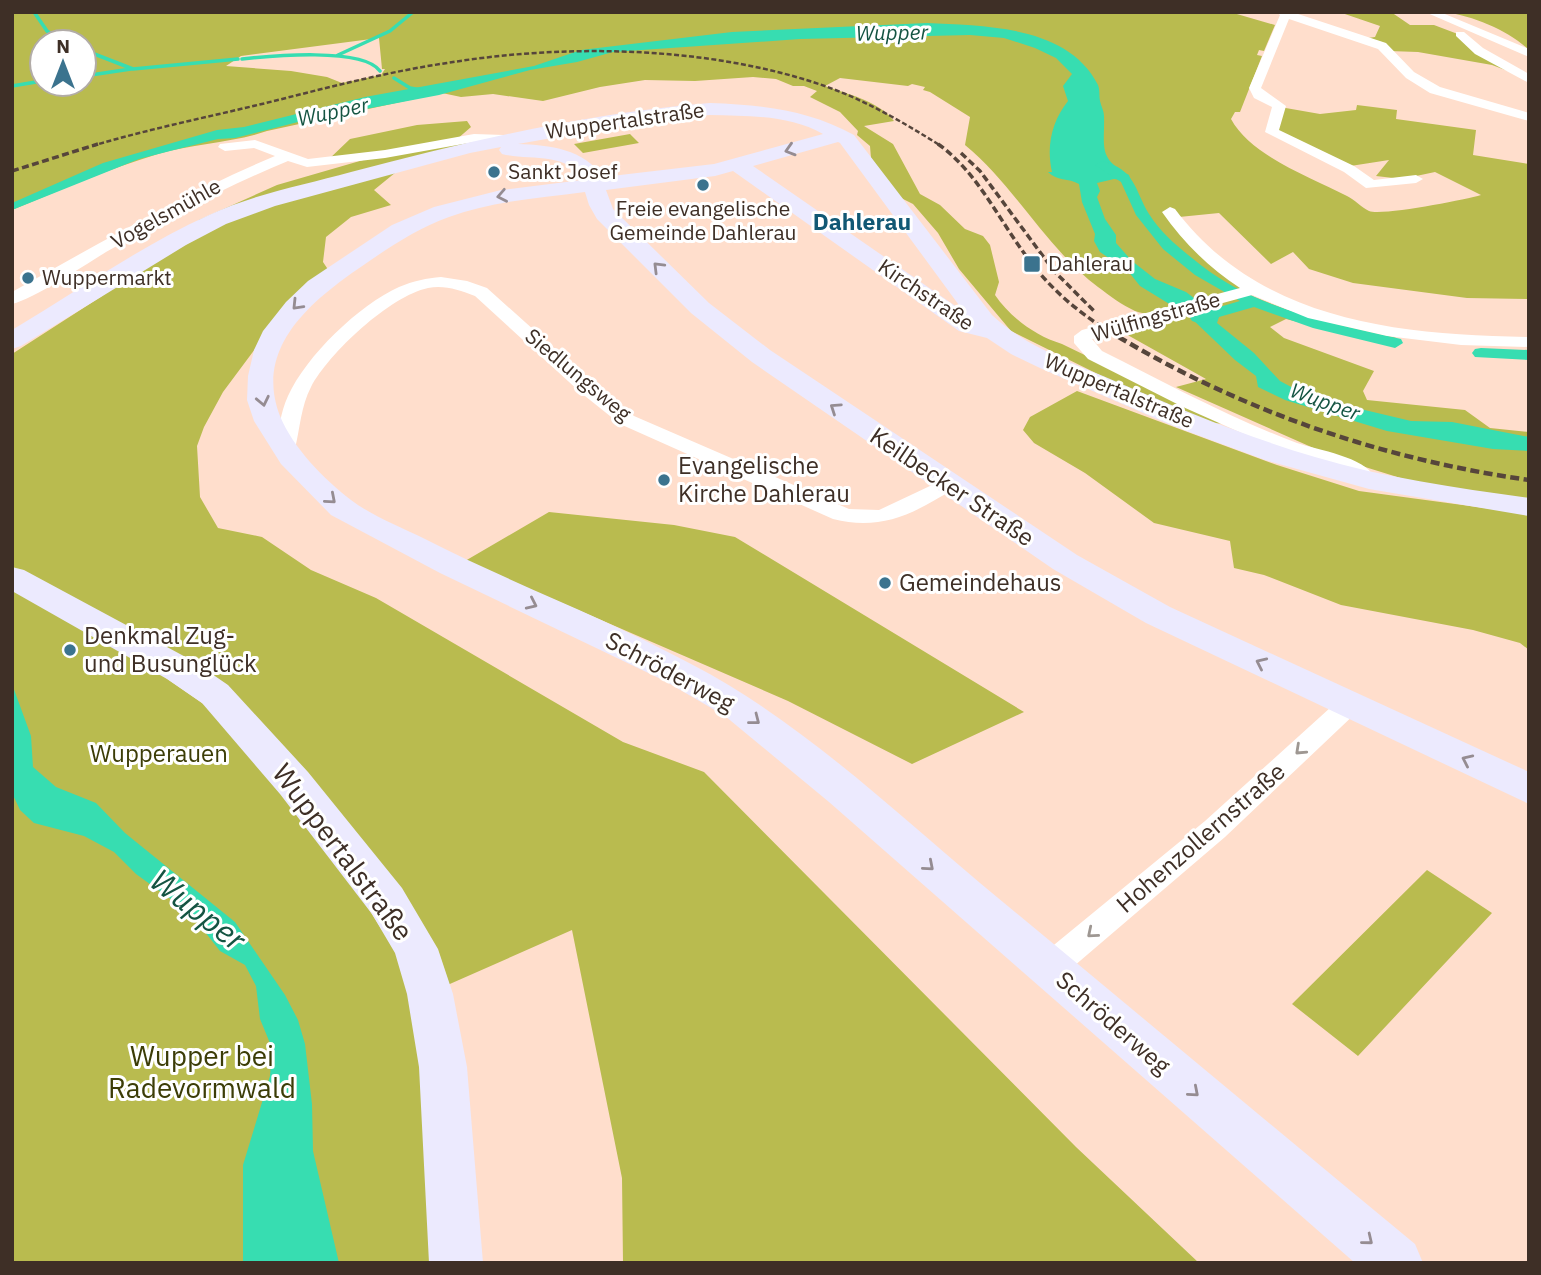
<svg xmlns="http://www.w3.org/2000/svg" width="1541" height="1275" font-family="'IBM Plex Sans',sans-serif">
<style>
.green{fill:#b9bb4f;fill-rule:evenodd}
.water{fill:#37ddb1}
.lines{fill:none;stroke-linecap:round;stroke-linejoin:round}
.stream{stroke:#37ddb1;stroke-width:3.5}
.canal{fill:#37ddb1;fill-rule:evenodd}
.street{fill:#fff;fill-rule:evenodd}
.secondary{fill:#eceafe;fill-rule:evenodd}
.rail-far2{stroke:#56453b;stroke-width:2.5;stroke-dasharray:5 2.5;stroke-linecap:butt}
.rail-far1{stroke:#56453b;stroke-width:3.5;stroke-dasharray:7 3.5;stroke-linecap:butt}
.rail{stroke:#56453b;stroke-width:4.5;stroke-dasharray:9 4.5;stroke-linecap:butt}
.oneway{stroke:#958c92}
.oneway2{stroke:#9e9792}
.poi-dot{fill:#3b738e;stroke:#fff;stroke-width:2.5}
.labels{text-anchor:middle;stroke-width:6;stroke-linejoin:round;paint-order:stroke}
.far-water-label{font-size:21px;font-style:italic;fill:#145442;stroke:#fff}
.far-street-label{font-size:21px;fill:#3e2f26;stroke:#fff}
.far-poi-label{font-size:21px;fill:#3e2f26;stroke:#fff;text-anchor:start}
.far-quarter-label{font-size:23px;font-weight:bold;fill:#115874;stroke:#fff}
.poi-label{font-size:24px;fill:#3e2f26;stroke:#fff;text-anchor:start}
.street-label{font-size:24px;fill:#3e2f26;stroke:#fff}
.park-label{font-size:24px;fill:#3c3d07;stroke:#fff}
.near-street-label{font-size:28px;fill:#3e2f26;stroke:#fff}
.near-park-label{font-size:28px;fill:#3c3d07;stroke:#fff}
.near-water-label{font-size:32px;font-style:italic;fill:#145442;stroke:#fff}
</style>
<rect width="100%" height="100%" fill="#ffdecc"/>
<path class="green" d="M12 12H1230L1275 25 1264 51 1259 50 1257 55 1262 56 1240 112H1235L1231 119C1251 156 1310 177 1347 196 1354 199 1362 208 1369 211 1382 216 1464 200 1481 195L1435 172 1402 179 1376 176 1389 160 1344 167 1274 133 1280 107 1320 114 1356 110 1357 105 1397 110 1396 119 1476 130 1473 155 1529 164V299L1467 298 1353 283 1309 269 1293 252 1271 264 1219 213 1169 218 1245 287 1237 290 1287 310 1396 338 1397 347 1286 319 1270 327 1284 338 1374 371 1363 391 1367 400 1465 410 1490 428 1529 432V503L1407 480 1336 458 1176 387 1206 379 1124 333 1147 324 1158 330 1165 327V320C1154 313 1145 315 1135 311 1122 305 1110 296 1098 287 1046 248 1015 186 965 145L970 117 930 92 923 90 925 87 912 84 908 86 840 78 825 86C847 94 879 101 894 121L864 126 893 144 920 194 940 205 965 229 983 236 990 245 999 282 995 295C1010 317 1035 336 1062 344L1225 423 1209 424 1154 402 1011 331 959 269 938 233 913 204 899 197 871 158 870 146 857 135 858 131 840 112 810 97 817 91 804 86H793L776 79 753 77 695 81 645 80 600 87 543 101 493 94 461 97 442 93 267 131C232 143 194 143 158 154 108 169 60 190 12 210ZM379 38 382 69H385L381 75 342 83 327 77 291 71 226 66 241 56ZM42 42H84V84H42Z
M1339 12H1391L1410 25H1434L1463 36 1516 74 1492 65 1418 52 1389 51 1361 39 1375 37 1380 26Z
M1445 12H1529V50C1509 31 1474 16 1445 12Z
M467 121 471 127 456 140 483 137 401 168 374 190 391 205 351 217 326 237 323 262 329 271 255 349 223 392 204 427 197 446 200 497 218 528 262 537 311 570 376 598 623 742 704 772 1076 1147 1199 1263H623L622 1178 572 930 443 987 274 753 12 571V354L102 296 199 220 277 185 377 156 327 161 350 139 417 125Z
M630 134 639 143 583 153 574 144Z
M1077 391 1277 465 1359 491 1529 514V650L1520 643 1473 630 1341 605 1264 575 1234 568 1230 541 1154 523 1085 473 1034 443 1023 430 1030 417Z
M549 512 674 525 735 537 1024 712 912 764 788 701 465 561Z
M12 584 177 673 291 786 423 995 445 1263H12Z
M1427 870 1492 913 1358 1056 1292 1004Z"/>
<path class="water" d="M927 23C984 26 1068 25 1098 85 1100 90 1099 95 1100 101 1101 106 1104 111 1104 116 1105 146 1097 158 1129 175L1131 181 1114 179 1097 183 1100 191 1097 197 1105 219 1116 235V243L1132 261 1155 279 1186 292 1219 317 1217 323 1254 353 1280 381 1310 397 1411 421 1452 422 1529 437V451L1493 449 1387 431 1285 400 1258 387 1256 376 1235 360 1189 316 1140 286 1128 271 1100 252 1094 241 1095 234 1082 202 1079 184C1069 178 1056 181 1048 172H1052C1046 146 1052 121 1068 101L1063 86 1072 74 1056 58 1035 48 1004 38 970 35 800 39 613 52 577 62 530 70 439 95 298 122 235 138 218 139 174 150 139 159 12 210V203L103 163 217 130 244 127 365 97 534 66 581 50 732 32Z
M12 684 31 736 33 767 56 787 96 803 125 833 235 922 285 995 298 1020 305 1044 312 1104 313 1151 339 1263H243V1165L270 1076 272 1048 260 1019 256 986 245 965 220 951 190 913 136 874 114 852 84 836 34 823 20 810 12 793Z"/>
<g class="lines">
<path class="stream" d="M34 12 47 31 63 42
M84 50 133 69 238 59
M338 55 390 31 413 12
M242 59C270 56 363 47 380 71
M84 76 131 69
M394 78 410 88 421 90
M12 86 42 81"/>
<path class="canal" d="M1102 161C1136 170 1134 189 1149 214 1162 235 1183 251 1202 266 1259 310 1333 323 1401 339L1403 343 1395 348 1313 328 1254 307 1198 323 1192 321 1190 318 1192 315 1240 301 1195 275 1163 249 1136 215 1121 182 1095 165Z
M1481 348 1529 350V360L1475 357 1472 353 1475 349Z"/>
<path class="street" d="M1276 12H1292L1386 43 1414 72 1440 87 1529 113V121L1430 93 1406 78 1378 49 1289 19 1261 88 1286 106 1279 130 1354 166 1374 180 1416 175 1423 179 1416 183 1366 188 1344 172 1265 132 1272 107 1254 98 1249 88 1280 15Z
M1425 12H1440L1529 49V57Z
M1456 32H1464L1483 48 1529 74V83L1475 54 1456 36Z
M474 134 504 135 511 139 504 143 474 142 385 158 307 167 288 161C225 187 165 219 106 252 83 266 36 298 12 304V292C98 244 184 194 275 156L254 148 225 151 218 147 220 144 255 140 308 159 385 150Z
M1170 207 1175 209C1259 321 1398 335 1529 337V347L1461 345 1387 336 1308 318 1252 295 1092 339 1102 351C1166 383 1230 418 1297 443 1318 450 1365 457 1374 477L1370 481H1356L1348 471 1280 450 1183 407 1088 359 1074 343V336L1082 330 1240 288C1209 268 1183 242 1162 212Z
M441 277 467 281 487 288 594 384 634 416 849 509 879 510 947 478 954 480 958 484C952 492 943 495 935 500 901 520 871 529 833 519L620 424 580 392 475 296C459 290 445 285 428 288 390 296 329 353 311 387 301 406 300 428 295 449L292 453H278L275 449C279 431 280 413 288 396 306 356 359 305 399 287 413 281 427 278 441 277Z
M1350 695 1359 698 1363 704 1359 710 1225 837 1060 978 1049 982 1038 978 1033 968 1038 958 1205 821 1341 698Z"/>
<path class="secondary" d="M710 103C762 105 808 110 854 135L992 315C1027 348 1074 363 1117 382 1182 410 1247 437 1315 457 1385 478 1457 488 1529 498V516L1369 489 1265 460 1173 426 1040 368 1011 354 987 338 959 331 733 171 715 176 606 190 613 209 709 303 770 350 1077 555 1170 607 1529 772V804L1146 623 1053 569 752 362 691 313 597 219 589 205 585 192C539 198 493 201 449 217 419 228 394 244 368 262 318 296 252 344 280 416 293 448 324 479 351 500 372 516 401 527 425 539 513 584 606 618 693 665 798 720 890 807 980 883 1125 1003 1270 1124 1415 1244L1423 1263H1355L829 802 725 716 665 681 440 573 331 515 281 464 254 421 247 400 248 376 254 350 263 331 286 302 308 281 392 225 434 207 501 190 582 180C568 151 528 161 502 154L499 150 501 147 470 153 275 206 226 224 186 245 21 346 12 349V330C77 291 141 246 209 215 254 194 304 185 351 172 469 141 588 113 710 103ZM710 115C748 116 789 115 823 134L714 164 603 177C584 149 550 145 518 144L659 119ZM838 142 840 143 964 312 753 166Z
M12 567 24 570 193 661 228 685 308 772 402 888 438 949 453 994 467 1067 483 1263H429L419 1067 407 994 395 953 372 914 280 794 202 703 167 679 12 591Z"/>
<path class="rail-far2" d="M92 146C149 129 208 117 266 103 326 88 386 72 447 63 568 43 717 46 833 89 872 104 906 124 941 146"/>
<path class="rail-far1" d="M938 144C976 171 997 216 1024 253 1047 286 1076 311 1110 332
M961 153 980 171 1054 271 1096 313
M12 171 98 144"/>
<path class="rail" d="M1107 330C1236 409 1380 459 1529 480"/>
</g>
<defs><path id="oneway-chevron" d="M-2-3.5L2.5 0L-2 3.5" fill="none" stroke-width="1.6" stroke-linecap="round" stroke-linejoin="round" transform="scale(1.75)"/></defs>
<g class="oneway">
<use href="#oneway-chevron" transform="translate(790 150) rotate(163)"/>
<use href="#oneway-chevron" transform="translate(502 196) rotate(169)"/>
<use href="#oneway-chevron" transform="translate(658 267) rotate(-135)"/>
<use href="#oneway-chevron" transform="translate(297 305) rotate(134)"/>
<use href="#oneway-chevron" transform="translate(263 401) rotate(78)"/>
<use href="#oneway-chevron" transform="translate(835 408) rotate(-146)"/>
<use href="#oneway-chevron" transform="translate(331 499) rotate(41)"/>
<use href="#oneway-chevron" transform="translate(532 604) rotate(25)"/>
<use href="#oneway-chevron" transform="translate(1261 663) rotate(-155)"/>
<use href="#oneway-chevron" transform="translate(755 720) rotate(38)"/>
<use href="#oneway-chevron" transform="translate(1467 760) rotate(-155)"/>
<use href="#oneway-chevron" transform="translate(929 866) rotate(41)"/>
<use href="#oneway-chevron" transform="translate(1194 1092) rotate(41)"/>
<use href="#oneway-chevron" transform="translate(1368 1240) rotate(39)"/>
</g>
<g class="oneway2">
<use href="#oneway-chevron" transform="translate(1300 750) rotate(137)"/>
<use href="#oneway-chevron" transform="translate(1092 933) rotate(140)"/>
</g>
<g class="poi-dot">
<circle cx="494" cy="172" r="7"/>
<circle cx="703" cy="185" r="7"/>
<rect x="1023" y="255" width="18" height="18" rx="3.5"/>
<circle cx="28" cy="278" r="7"/>
<circle cx="664" cy="480" r="7"/>
<circle cx="885" cy="583" r="7"/>
<circle cx="70" cy="650" r="7"/>
</g>
<g class="labels">
<g class="far-water-label">
<text transform="translate(892 33) rotate(-1)" y="7">Wupper</text>
<text transform="translate(333 112) rotate(-12)" y="7">Wupper</text>
<text transform="translate(1325 402) rotate(20)" y="7">Wupper</text>
</g>
<g class="far-street-label">
<text transform="translate(625 121) rotate(-8)" y="7">Wuppertalstraße</text>
<text transform="translate(166 214) rotate(-29)" y="7">Vogelsmühle</text>
<text transform="translate(926 295) rotate(34)" y="7">Kirchstraße</text>
<text transform="translate(1156 317) rotate(-16)" y="7">Wülfingstraße</text>
<text transform="translate(578 375) rotate(40)" y="7">Siedlungsweg</text>
<text transform="translate(1119 391) rotate(23)" y="7">Wuppertalstraße</text>
</g>
<g class="far-poi-label">
<text x="508" y="179">Sankt Josef</text>
<text x="703" y="216" text-anchor="middle">Freie evangelische<tspan x="703" dy="24">Gemeinde Dahlerau</tspan></text>
<text x="1048" y="271">Dahlerau</text>
<text x="42" y="285">Wuppermarkt</text>
</g>
<g class="far-quarter-label">
<text x="862" y="230">Dahlerau</text>
</g>
<g class="poi-label">
<text x="678" y="474">Evangelische<tspan x="678" dy="28">Kirche Dahlerau</tspan></text>
<text x="899" y="591">Gemeindehaus</text>
<text x="84" y="644">Denkmal Zug-<tspan x="84" dy="28">und Busunglück</tspan></text>
</g>
<g class="street-label">
<text transform="translate(952 487) rotate(34)" y="8">Keilbecker Straße</text>
<text transform="translate(670 672) rotate(28)" y="8">Schröderweg</text>
<text transform="translate(1201 838) rotate(-41)" y="8">Hohenzollernstraße</text>
<text transform="translate(1113 1023) rotate(41)" y="8">Schröderweg</text>
</g>
<g class="park-label">
<text x="159" y="762">Wupperauen</text>
</g>
<g class="near-street-label">
<text transform="translate(343 852) rotate(53)" y="10">Wuppertalstraße</text>
</g>
<g class="near-park-label">
<text x="202" y="1066">Wupper bei<tspan x="202" dy="32">Radevormwald</tspan></text>
</g>
<g class="near-water-label">
<text transform="translate(198 910) rotate(38)" y="11">Wupper</text>
</g>
</g>
<rect width="1541" height="1275" fill="none" stroke="#3e2f26" stroke-width="28"/>
<g transform="translate(63 63)"><circle r="33" fill="#ffffff" stroke="#b2aca8" stroke-width="2"/>
<path d="M0-5L12 26L0 18L-12 26Z" fill="#3b738e"/>
<text y="-10" font-size="19" font-weight="bold" text-anchor="middle" fill="#3e2f26">N</text>
</g>
</svg>
